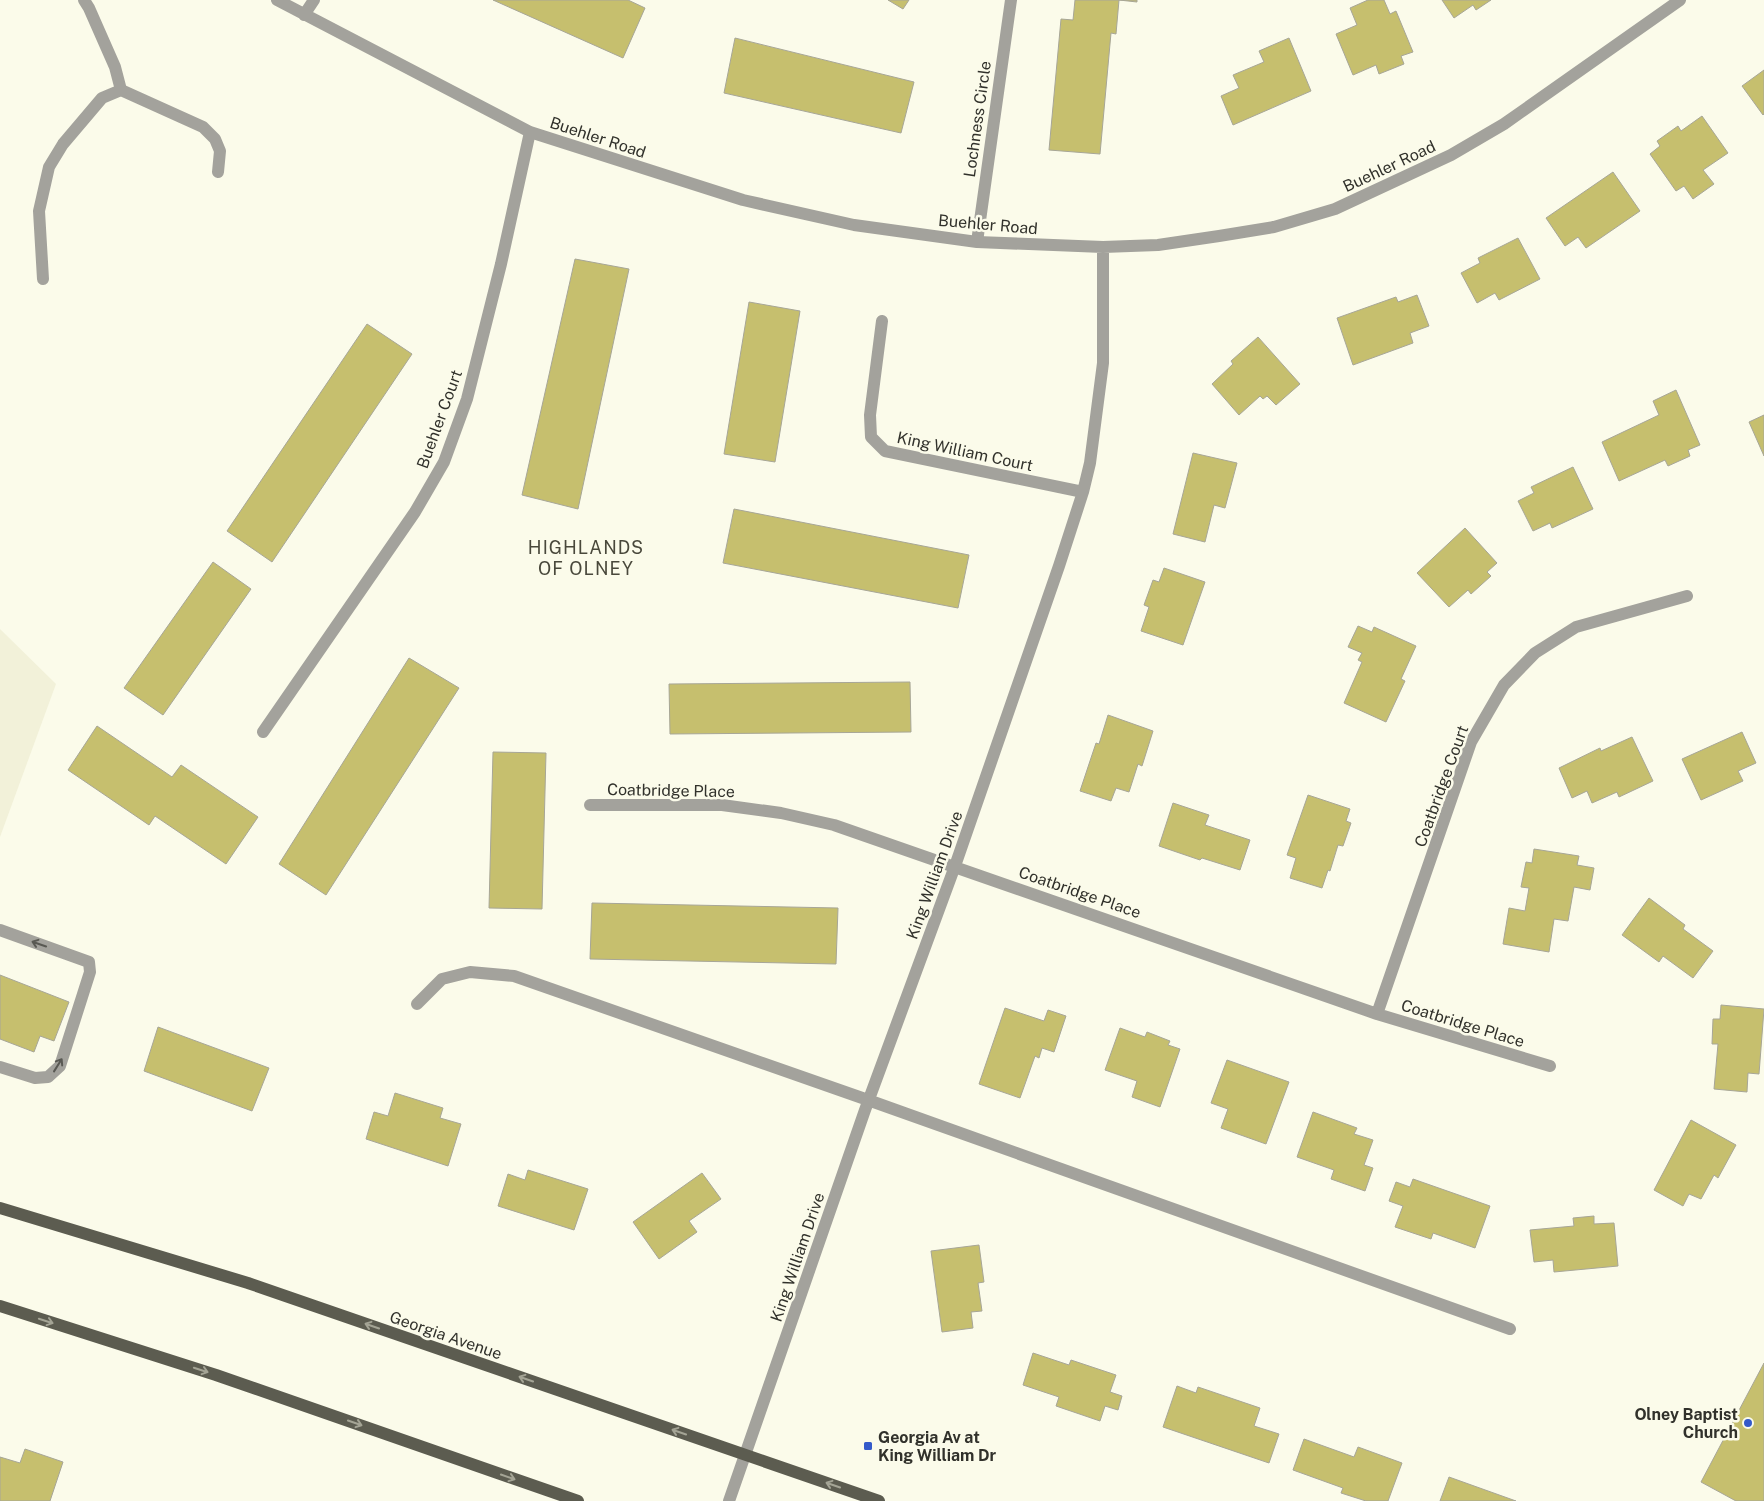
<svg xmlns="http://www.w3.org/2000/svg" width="1764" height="1501" font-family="'Public Sans',sans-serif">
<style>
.built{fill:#f2f1d9}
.building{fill:#c6bf6e;stroke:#a7a697}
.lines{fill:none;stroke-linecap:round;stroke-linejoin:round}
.minor{stroke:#a3a29c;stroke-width:12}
.major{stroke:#5c5c50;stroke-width:12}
.oneway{stroke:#595953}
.oneway2{stroke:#a4a495}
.poi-dot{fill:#345aca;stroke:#fbfbea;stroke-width:2}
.labels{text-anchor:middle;stroke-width:5;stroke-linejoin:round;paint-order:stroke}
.street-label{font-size:16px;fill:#31312b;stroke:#fbfbea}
.poi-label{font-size:16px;font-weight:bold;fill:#31312b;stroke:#fbfbea;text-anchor:end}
.neighbourhood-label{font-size:18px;letter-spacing:1px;fill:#49483b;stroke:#fbfbea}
</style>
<rect width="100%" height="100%" fill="#fbfbea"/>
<path class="built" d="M0 629 56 684 0 837Z"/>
<path class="building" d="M493 0H628L645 8 623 58Z
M888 0H909L903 9Z
M1075 0H1137V2L1119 0 1116 34 1111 33 1100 154 1049 150 1061 19 1073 20Z
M1368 0H1384L1390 14 1396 11 1413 52 1401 56 1404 64 1379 74 1376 65 1353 75 1336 34 1357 25 1350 8Z
M1442 0H1491L1476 10 1473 5 1454 18Z
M735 38 914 82 901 133 724 93Z
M1289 38 1311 91 1233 125 1221 96 1239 88 1233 75 1264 62 1259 51Z
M1764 70V114L1763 115 1742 86Z
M1702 116 1728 153 1703 170 1714 184 1693 199 1684 186 1676 191 1650 154 1660 146 1657 141 1678 126 1681 131Z
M1613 172 1640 211 1586 248 1578 237 1565 246 1546 218Z
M1518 238 1540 279 1499 300 1495 293 1477 303 1461 273 1480 263 1478 258Z
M575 259 629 269 578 509 522 495Z
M1417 295 1429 326 1410 333 1413 343 1353 365 1337 318 1396 297 1398 302Z
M749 302 800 311 775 462 724 454Z
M367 324 412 354 272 562 227 531Z
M1258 337 1300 384 1276 405 1267 396 1263 399 1260 396 1239 415 1212 384 1233 364 1231 361Z
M1676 390 1700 445 1688 450 1690 456 1668 466 1665 460 1619 481 1602 442 1659 415 1653 401Z
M1764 415V456L1749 422Z
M1193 453 1237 463 1225 508 1214 505 1205 542 1173 534Z
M1573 467 1593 509 1552 528 1550 523 1533 531 1518 501 1534 493 1531 487Z
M734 509 969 555 958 608 723 563Z
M1465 528 1497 563 1487 572 1491 576 1471 594 1468 590 1449 607 1417 573Z
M213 562 251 589 163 715 124 688Z
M1164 568 1205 582 1183 645 1141 631 1149 607 1144 605 1153 580 1159 582Z
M1358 626 1372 632 1374 627 1416 646 1401 679 1405 681 1386 722 1344 703 1362 662 1358 660 1362 653 1348 647Z
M409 658 459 688 326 895 279 864Z
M910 682 911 732 670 734 669 684Z
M1108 715 1153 731 1142 766 1138 764 1129 792 1116 788 1111 801 1080 791 1096 743 1099 744Z
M97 726 172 777 181 765 258 817 226 864 155 816 149 825 68 770Z
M1742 732 1756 763 1738 771 1743 781 1701 800 1682 759Z
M1632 737 1653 781 1619 797 1617 792 1592 803 1587 791 1572 798 1559 768 1600 748 1601 751Z
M493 752 546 753 542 909 489 908Z
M1308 795 1350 809 1346 821 1351 823 1343 846 1338 845 1330 871 1328 870 1322 888 1290 878 1296 858 1287 855Z
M1173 803 1209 815 1205 825 1250 840 1240 870 1202 858 1200 860 1159 846Z
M1534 849 1579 856 1577 865 1594 868 1590 890 1574 887 1568 921 1554 919 1549 952 1503 944 1509 908 1525 911 1529 888 1521 887 1526 862 1532 863Z
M1649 898 1685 925 1683 929 1713 951 1693 978 1663 956 1659 962 1622 935Z
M592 903 838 908 836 964 590 959Z
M0 975 69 1002 54 1041 40 1036 34 1052 0 1039Z
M1721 1005 1764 1009 1759 1074 1748 1073 1747 1092 1714 1089 1718 1044H1712L1713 1019H1720Z
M1005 1008 1044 1021 1048 1010 1066 1016 1054 1052 1042 1048 1039 1058 1035 1056 1020 1098 979 1084Z
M158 1027 269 1068 252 1111 144 1071Z
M1120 1028 1145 1037 1147 1032 1170 1041 1168 1045 1180 1049 1160 1107 1132 1097 1137 1081 1105 1070Z
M1227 1060 1289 1082 1266 1144 1221 1128 1228 1109 1211 1103Z
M395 1093 443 1108 440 1118 461 1124 448 1166 366 1139 374 1112 388 1116Z
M1313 1112 1357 1128 1354 1134 1373 1140 1364 1165 1373 1168 1365 1191 1331 1179 1334 1170 1297 1157Z
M1691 1120 1736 1145 1718 1178 1714 1175 1701 1199 1689 1194 1683 1206 1654 1190Z
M528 1170 588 1189 574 1230 498 1206 508 1174 525 1180Z
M702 1173 721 1199 689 1221 697 1232 659 1259 633 1222Z
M1413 1179 1490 1206 1475 1248 1433 1233 1431 1239 1395 1227 1403 1206 1389 1201 1396 1182 1410 1187Z
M1594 1216V1224L1614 1223 1618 1266 1554 1272 1553 1260 1534 1262 1530 1230 1574 1226 1573 1218Z
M979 1245 984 1282 978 1283 982 1311 971 1312 973 1328 942 1332 931 1251Z
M1033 1353 1069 1365 1071 1360 1116 1375 1110 1392 1122 1396 1118 1410 1105 1406 1100 1421 1056 1406 1059 1397 1023 1385Z
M1764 1363V1501H1736L1701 1482Z
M1177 1386 1196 1393 1198 1387 1260 1408 1254 1426 1279 1434 1269 1463 1163 1427Z
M1304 1439 1354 1457 1358 1447 1402 1463 1388 1501H1366L1341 1493 1343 1488 1293 1470Z
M25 1449 63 1462 50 1501H0V1457L20 1463Z
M1449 1477 1516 1501H1440Z"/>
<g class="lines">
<path class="minor" d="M84 0 89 8 115 67 121 90
M277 0 530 132 743 200 854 225 977 242 1103 247 1158 245 1219 236 1274 227 1335 209 1451 155 1504 124 1680 0
M304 15 314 0
M977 242 1011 0
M43 279 39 211 49 167 63 144 102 98 121 90 203 127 215 139 220 151 218 172
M882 321 870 415 871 437 885 451 1083 492
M263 732 415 512 444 462 467 399 501 264 530 132
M590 805H722L781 813 834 825 1377 1014 1550 1066
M0 930 89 962 90 972 60 1066 48 1077 35 1078 0 1067
M417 1004 442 979 470 972 514 976 868 1100 1510 1329
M1377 1014 1471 742 1504 685 1535 653 1576 627 1687 596
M729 1501 865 1110 955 866 1059 566 1083 492 1090 463 1103 363V247"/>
<path class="major" d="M0 1208 248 1283 879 1501
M0 1306 216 1375 578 1501"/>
</g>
<defs><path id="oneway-shaft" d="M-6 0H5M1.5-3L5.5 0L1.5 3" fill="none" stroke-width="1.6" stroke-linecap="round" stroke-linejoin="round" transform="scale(1.25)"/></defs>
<g class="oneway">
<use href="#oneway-shaft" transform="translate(39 944) rotate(-161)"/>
<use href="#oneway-shaft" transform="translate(58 1065) rotate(-58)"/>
</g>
<g class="oneway2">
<use href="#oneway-shaft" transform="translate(46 1321) rotate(18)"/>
<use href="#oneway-shaft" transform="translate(372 1326) rotate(-161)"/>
<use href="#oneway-shaft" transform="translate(201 1370) rotate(18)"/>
<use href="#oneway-shaft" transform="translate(526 1379) rotate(-161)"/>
<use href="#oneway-shaft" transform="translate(355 1423) rotate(19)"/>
<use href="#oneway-shaft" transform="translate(679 1432) rotate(-161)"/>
<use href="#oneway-shaft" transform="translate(508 1477) rotate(19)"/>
<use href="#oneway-shaft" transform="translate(833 1485) rotate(-161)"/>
</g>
<g class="poi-dot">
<circle cx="1748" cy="1423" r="5"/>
<rect x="863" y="1441" width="10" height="10" rx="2.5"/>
</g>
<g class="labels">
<g class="street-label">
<text transform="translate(977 119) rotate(-82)" y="6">Lochness Circle</text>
<text transform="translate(598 137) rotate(18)" y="6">Buehler Road</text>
<text transform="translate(1389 166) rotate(-25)" y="6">Buehler Road</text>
<text transform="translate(988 224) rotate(5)" y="6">Buehler Road</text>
<text transform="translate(439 419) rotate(-70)" y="6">Buehler Court</text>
<text transform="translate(965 451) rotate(12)" y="6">King William Court</text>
<text transform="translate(1441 786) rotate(-70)" y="6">Coatbridge Court</text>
<text transform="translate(671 790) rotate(1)" y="6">Coatbridge Place</text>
<text transform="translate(934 875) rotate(-70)" y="6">King William Drive</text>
<text transform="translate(1080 892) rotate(19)" y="6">Coatbridge Place</text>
<text transform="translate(1463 1023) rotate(17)" y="6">Coatbridge Place</text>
<text transform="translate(797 1257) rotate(-71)" y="6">King William Drive</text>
<text transform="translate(446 1335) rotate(19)" y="6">Georgia Avenue</text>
</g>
<g class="poi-label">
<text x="1738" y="1420">Olney Baptist<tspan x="1738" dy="18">Church</tspan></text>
<text x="878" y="1443" text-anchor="start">Georgia Av at<tspan x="878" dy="18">King William Dr</tspan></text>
</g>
<g class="neighbourhood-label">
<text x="586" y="554">HIGHLANDS<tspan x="586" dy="21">OF OLNEY</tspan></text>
</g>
</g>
</svg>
